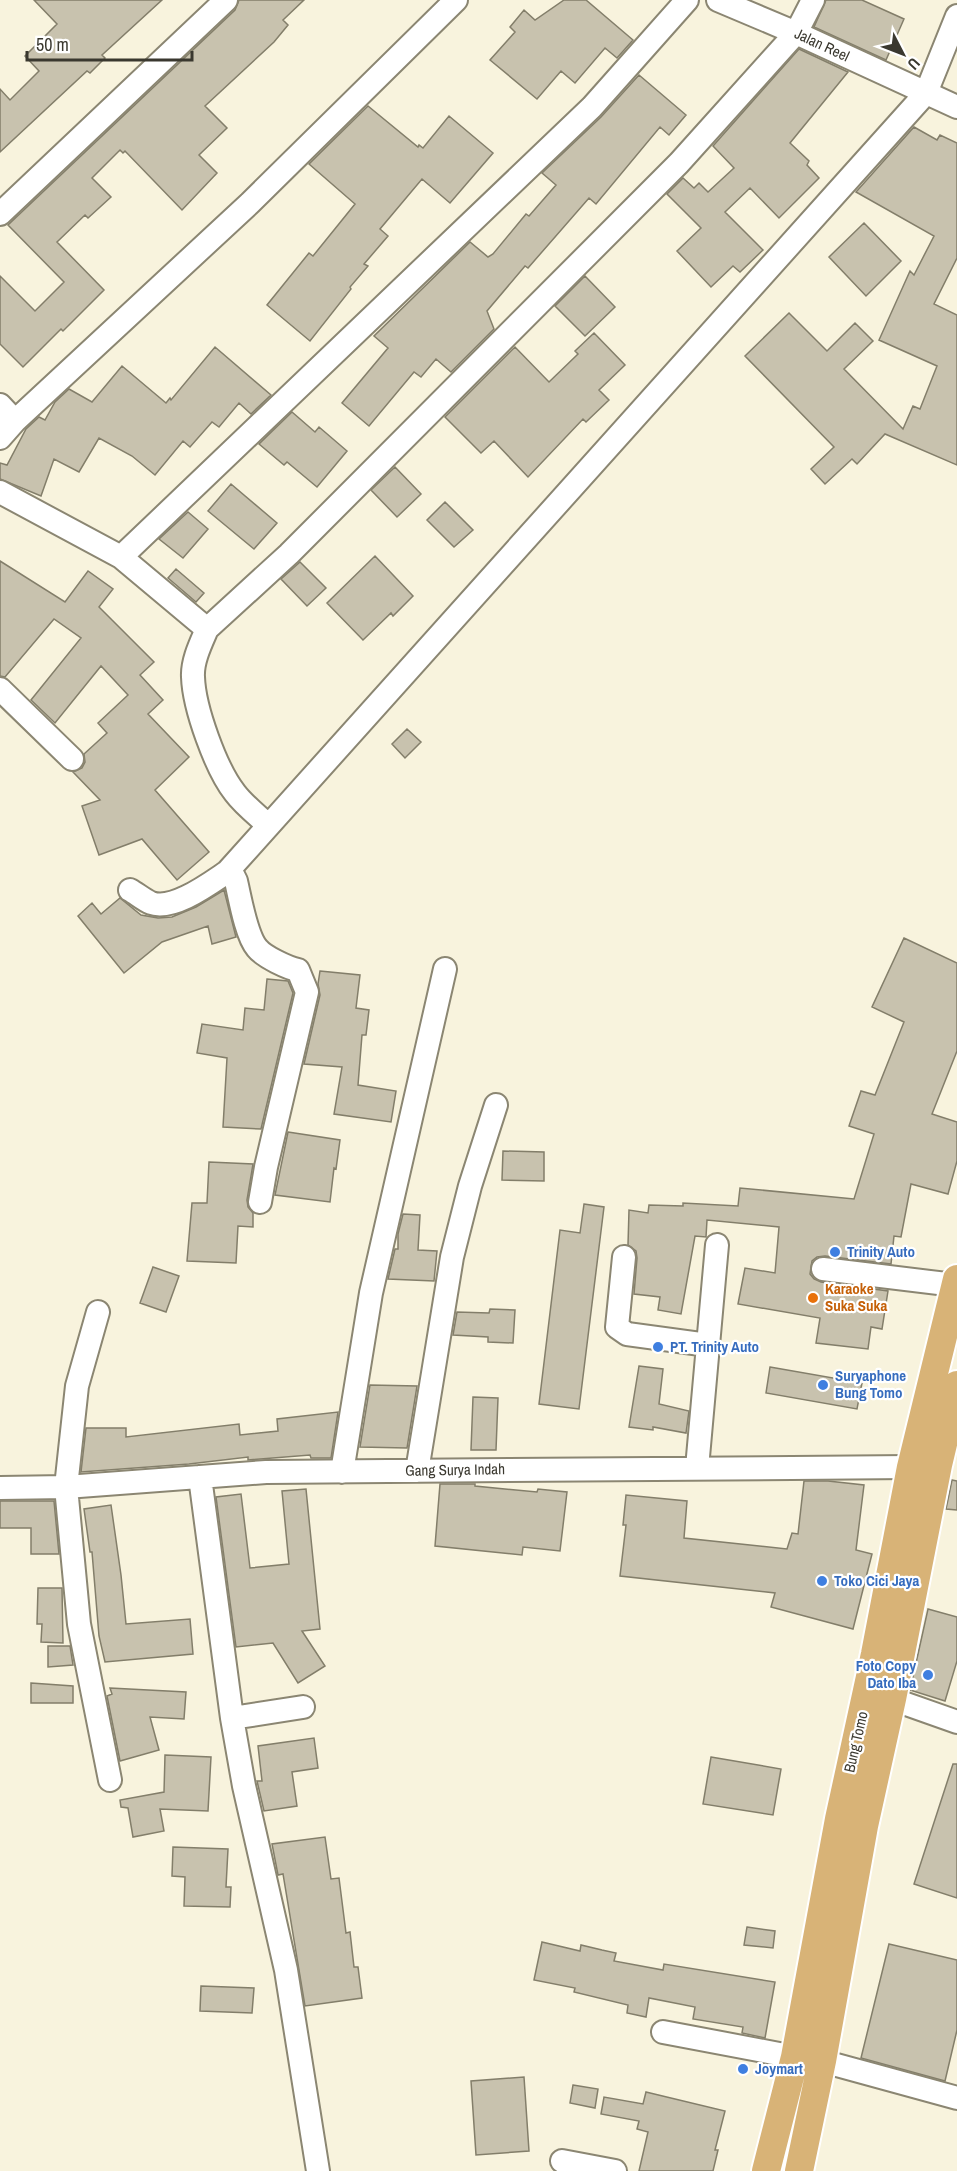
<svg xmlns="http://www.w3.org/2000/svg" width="957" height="2171" font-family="'Archivo Narrow',sans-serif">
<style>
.building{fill:#c8c2ae;stroke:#837e6a;stroke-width:1.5}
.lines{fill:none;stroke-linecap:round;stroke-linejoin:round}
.minor-casing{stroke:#8b8672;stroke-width:26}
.major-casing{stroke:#fff;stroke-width:32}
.minor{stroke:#fff;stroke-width:22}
.major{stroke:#d8b377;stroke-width:28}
.shop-dot{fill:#3f7fe0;stroke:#fff;stroke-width:2}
.food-dot{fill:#e8710a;stroke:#fff;stroke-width:2}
.labels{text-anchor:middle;stroke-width:4.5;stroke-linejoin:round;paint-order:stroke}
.street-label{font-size:15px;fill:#3a382f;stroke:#fff}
.shop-label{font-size:15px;font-weight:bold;fill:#366cbe;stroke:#fff;text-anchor:start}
.food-label{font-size:15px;font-weight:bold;fill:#c56008;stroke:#fff;text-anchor:start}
</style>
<rect width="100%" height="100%" fill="#f8f3dd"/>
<path class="building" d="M34 0H162L102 55 105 58 90 73 87 71 0 152V89L10 100 39 71 25 56 57 24Z
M239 0H304L283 20 288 25 274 42 205 106 227 128 199 155 217 173 182 210 125 151 123 153 120 150 92 178 111 197 88 218 85 215 57 242 104 290 63 331 61 329 23 367 0 344V276L35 311 64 282 8 225 235 10Z
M564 0H586L633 40 617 58 605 48 575 83 561 71 537 99 490 60 515 32 510 27 524 10 535 20Z
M826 0H862L904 19 886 60 814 27Z
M799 49 848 72 790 143 809 161 807 165 819 178 779 218 750 188 725 212 763 250 740 272 733 266 711 287 677 251 701 228 667 194 683 178 694 188 699 183 708 192 734 168 713 146Z
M639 75 686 115 669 135 660 127 596 204 589 198 528 268 525 266 487 311 494 329 451 372 436 359 421 377 414 372 369 426 342 403 388 348 374 336 470 242 488 257 493 254 526 214 529 216 556 185 542 173 601 117Z
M368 106 418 147 419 145 423 148 449 116 493 153 450 203 422 179 380 229 388 236 364 264 368 266 350 287 351 289 310 341 267 305 309 253 313 256 355 204 309 164Z
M914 127 937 140 940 135 957 143V258L934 304 957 315V465L885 434 857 464 852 459 825 484 811 469 834 447 745 356 789 313 827 351 855 323 873 341 844 369 903 429 913 406 920 409 937 366 879 340 910 271 914 275 934 236 856 192Z
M864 223 901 261 866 296 829 257Z
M585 276 615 307 585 336 555 306Z
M594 333 625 365 599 390 609 400 586 422 583 419 528 477 494 441 481 453 445 417 515 347 549 382 578 354 575 351Z
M215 347 271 395 251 414 239 403 219 427 212 422 190 447 183 441 155 475 132 456 99 438 79 472 54 459 41 496 0 479V463L7 465 26 429 39 417 45 420 55 402 69 389 92 402 122 366 166 403 170 398 171 400Z
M292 412 315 432 319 427 347 451 317 487 287 462 284 465 259 444Z
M395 467 421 494 397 517 371 490Z
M231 484 277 523 254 549 208 511Z
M445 502 473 530 454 547 427 520Z
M188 512 208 529 183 558 159 539Z
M375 556 413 596 393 616 391 613 363 640 327 603Z
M0 561 65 602 88 571 113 589 99 607 154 662 140 675 163 700 148 714 189 757 155 790 209 852 177 880 142 839 99 855 82 806 100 800 73 772 82 768 85 762 84 754 107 733 98 723 128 695 101 666 55 723 31 700 81 638 54 619 5 677 0 676Z
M300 562 326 588 307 606 281 579Z
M176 569 204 593 196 602 168 578Z
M407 729 421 742 405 758 392 744Z
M224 890 236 937 212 944 208 926 162 942 124 973 78 916 92 903 101 914 120 898 141 915 158 918 172 917 196 907Z
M904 938 957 963V1051L932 1114 957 1122V1161L948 1194 911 1184 901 1237 894 1236 891 1264 825 1256 817 1257 812 1261 810 1274 814 1279 821 1282 888 1291 882 1329 871 1327 868 1349 816 1343 820 1318 738 1304 745 1268 775 1273 779 1227 707 1220 706 1237 695 1236 681 1314 658 1310 660 1297 634 1294 637 1258 636 1251 628 1245 629 1210 648 1213 649 1205 683 1206V1203L738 1206 740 1188 854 1199 874 1134 849 1126 861 1091 875 1095 904 1022 872 1007Z
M320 971 360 975 356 1008 369 1010 366 1035H362L358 1085 396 1091 391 1122 334 1114 342 1067 304 1064 320 995 318 984Z
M267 979 288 981 293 993 261 1129 223 1127 227 1058 197 1053 202 1024 243 1030 245 1008 264 1010Z
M288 1132 340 1140 336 1169 334 1168 330 1202 275 1195Z
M503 1151 544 1152V1181L502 1180Z
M209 1162 253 1164 247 1200 248 1207 253 1213V1227L238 1226 236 1263 187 1261 192 1203H207Z
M584 1204 604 1207 579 1409 539 1404 560 1230 580 1233Z
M403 1214 420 1215 418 1250 437 1251 434 1281 388 1279 395 1249H398V1234Z
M153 1267 179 1276 166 1312 140 1303Z
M490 1309 515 1310 513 1343 488 1342V1337L453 1335 457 1312 489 1313Z
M639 1366 663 1369 659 1404 689 1411 686 1433 653 1427V1430L629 1427Z
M770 1367 862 1383 857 1409 766 1393Z
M370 1385 417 1386 407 1448 360 1447Z
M473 1397 498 1398 496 1450H471Z
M338 1412 331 1458H311L310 1455 248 1460V1457L189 1464 81 1472 86 1428H126V1437L239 1424 240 1435 278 1431 277 1419Z
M952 1480 957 1481V1510L946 1509Z
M804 1481H828L864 1485 856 1550 872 1554 853 1629 771 1607 775 1593 620 1576 626 1525H623L626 1495 687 1501 684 1538 787 1549 792 1533 798 1534Z
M440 1484H475V1486L537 1492 538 1489 567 1492 560 1551 523 1547 522 1555 435 1546Z
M306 1489 320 1629 302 1631 325 1666 298 1683 273 1643 236 1647 216 1497 241 1494 250 1568 289 1564 282 1491Z
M0 1501H54L59 1554H31V1528H0Z
M111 1505 121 1575 126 1624 190 1619 193 1654 105 1662 99 1636 92 1552H90L84 1509Z
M38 1588H62L63 1643 41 1642 42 1624H37Z
M928 1609 957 1617V1661L945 1701 910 1690Z
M48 1646H70L73 1665 48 1667Z
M31 1683 73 1686V1703H31Z
M110 1688 186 1692 184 1719 150 1717 159 1750 120 1761 107 1696 112 1694Z
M314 1738 318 1768 292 1772 297 1806 264 1811 257 1781H262L258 1746Z
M165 1755 211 1757 208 1811 160 1809 164 1831 133 1837 128 1808 121 1807 120 1800 164 1792Z
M711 1757 781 1769 773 1815 703 1804Z
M953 1764H957V1898L914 1884Z
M325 1837 331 1879 339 1878 346 1933 350 1932 354 1967H358L362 1998 305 2006 283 1874 278 1875 272 1844Z
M173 1847 228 1849 226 1887H231L230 1907 184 1906 185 1877 172 1876Z
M747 1927 775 1931 773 1948 744 1945Z
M542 1942 580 1951 581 1945 602 1950 616 1953 614 1961 663 1970 664 1964 775 1982 765 2038 742 2033 743 2027 693 2019 695 2007 649 1998 646 2017 627 2013 628 2005 574 1992 575 1988 534 1980Z
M889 1944 957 1960V2030L945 2081 861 2058Z
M201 1986 254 1988 252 2013 200 2011Z
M524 2077 529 2151 476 2155 471 2081Z
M573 2085 598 2089 595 2108 570 2103Z
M646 2092 725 2111 715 2150H718L713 2171H639L648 2132 637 2129 639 2121 601 2114 604 2097 643 2104Z"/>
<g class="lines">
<defs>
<path id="minor" d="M718 0 796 33 957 107
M0 214 226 0
M0 405 15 421
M0 438 15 421 250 203 456 0
M0 492 121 557 207 629
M121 557 592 107 687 0
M0 689 72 759
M268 825C257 815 244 805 235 793 216 769 194 708 193 677 192 661 201 643 207 629L289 554 679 163 796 33 813 0
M227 872 926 93 957 16
M130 890C137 894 144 900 151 903 173 911 209 884 227 872L233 875 236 881C240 898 246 935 257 948 264 957 288 968 298 970L307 992 266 1167 260 1202
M624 1257 617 1327 627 1334 708 1345
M823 1269 955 1285
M98 1312 77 1386 66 1487 79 1624 110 1780
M697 1468 717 1245
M417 1471 452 1257 470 1186 496 1105
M342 1472 371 1293 445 969
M200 1477 232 1718 244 1786 286 1970 318 2171
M0 1488 66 1487 266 1472 911 1467
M876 1696 892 1699 957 1722
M232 1718 303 1707
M663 2032 795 2057
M822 2061 957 2098
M562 2161 615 2171"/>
<path id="major" d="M766 2171 795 2057 839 1819 875 1654 911 1467 957 1279
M799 2171 822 2061 864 1826 892 1699 938 1465 957 1385"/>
</defs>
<use href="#minor" class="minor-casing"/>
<use href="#major" class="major-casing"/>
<use href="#minor" class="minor"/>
<use href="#major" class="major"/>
</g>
<g class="shop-dot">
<circle cx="835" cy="1252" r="6"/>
<circle cx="658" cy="1347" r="6"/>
<circle cx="823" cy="1385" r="6"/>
<circle cx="822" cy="1581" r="6"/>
<circle cx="928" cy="1675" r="6"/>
<circle cx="743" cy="2069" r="6"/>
</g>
<circle class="food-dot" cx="813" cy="1298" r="6"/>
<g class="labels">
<g class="street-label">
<text transform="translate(822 45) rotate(25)" y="5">Jalan Reel</text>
<text transform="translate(455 1470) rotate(-1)" y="5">Gang Surya Indah</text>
<text transform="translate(856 1742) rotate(-77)" y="5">Bung Tomo</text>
</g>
<g class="shop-label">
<text x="847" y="1257">Trinity Auto</text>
<text x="670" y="1352">PT. Trinity Auto</text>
<text x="835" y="1381">Suryaphone<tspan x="835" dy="17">Bung Tomo</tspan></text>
<text x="834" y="1586">Toko Cici Jaya</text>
<text x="916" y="1671" text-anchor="end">Foto Copy<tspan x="916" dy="17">Dato Iba</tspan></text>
<text x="755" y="2074">Joymart</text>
</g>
<g class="food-label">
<text x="825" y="1294">Karaoke<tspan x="825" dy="17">Suka Suka</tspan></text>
</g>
</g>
<g transform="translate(903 54) rotate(132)" stroke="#ffffff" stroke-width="4.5" paint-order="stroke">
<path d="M0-4.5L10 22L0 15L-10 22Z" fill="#3a382f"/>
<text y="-9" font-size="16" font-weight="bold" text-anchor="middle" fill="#3a382f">U</text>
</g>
<path d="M27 51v9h165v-9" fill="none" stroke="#3a382f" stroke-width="3"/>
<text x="36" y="51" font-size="18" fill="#3a382f" stroke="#ffffff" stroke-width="4.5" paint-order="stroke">50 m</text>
</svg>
